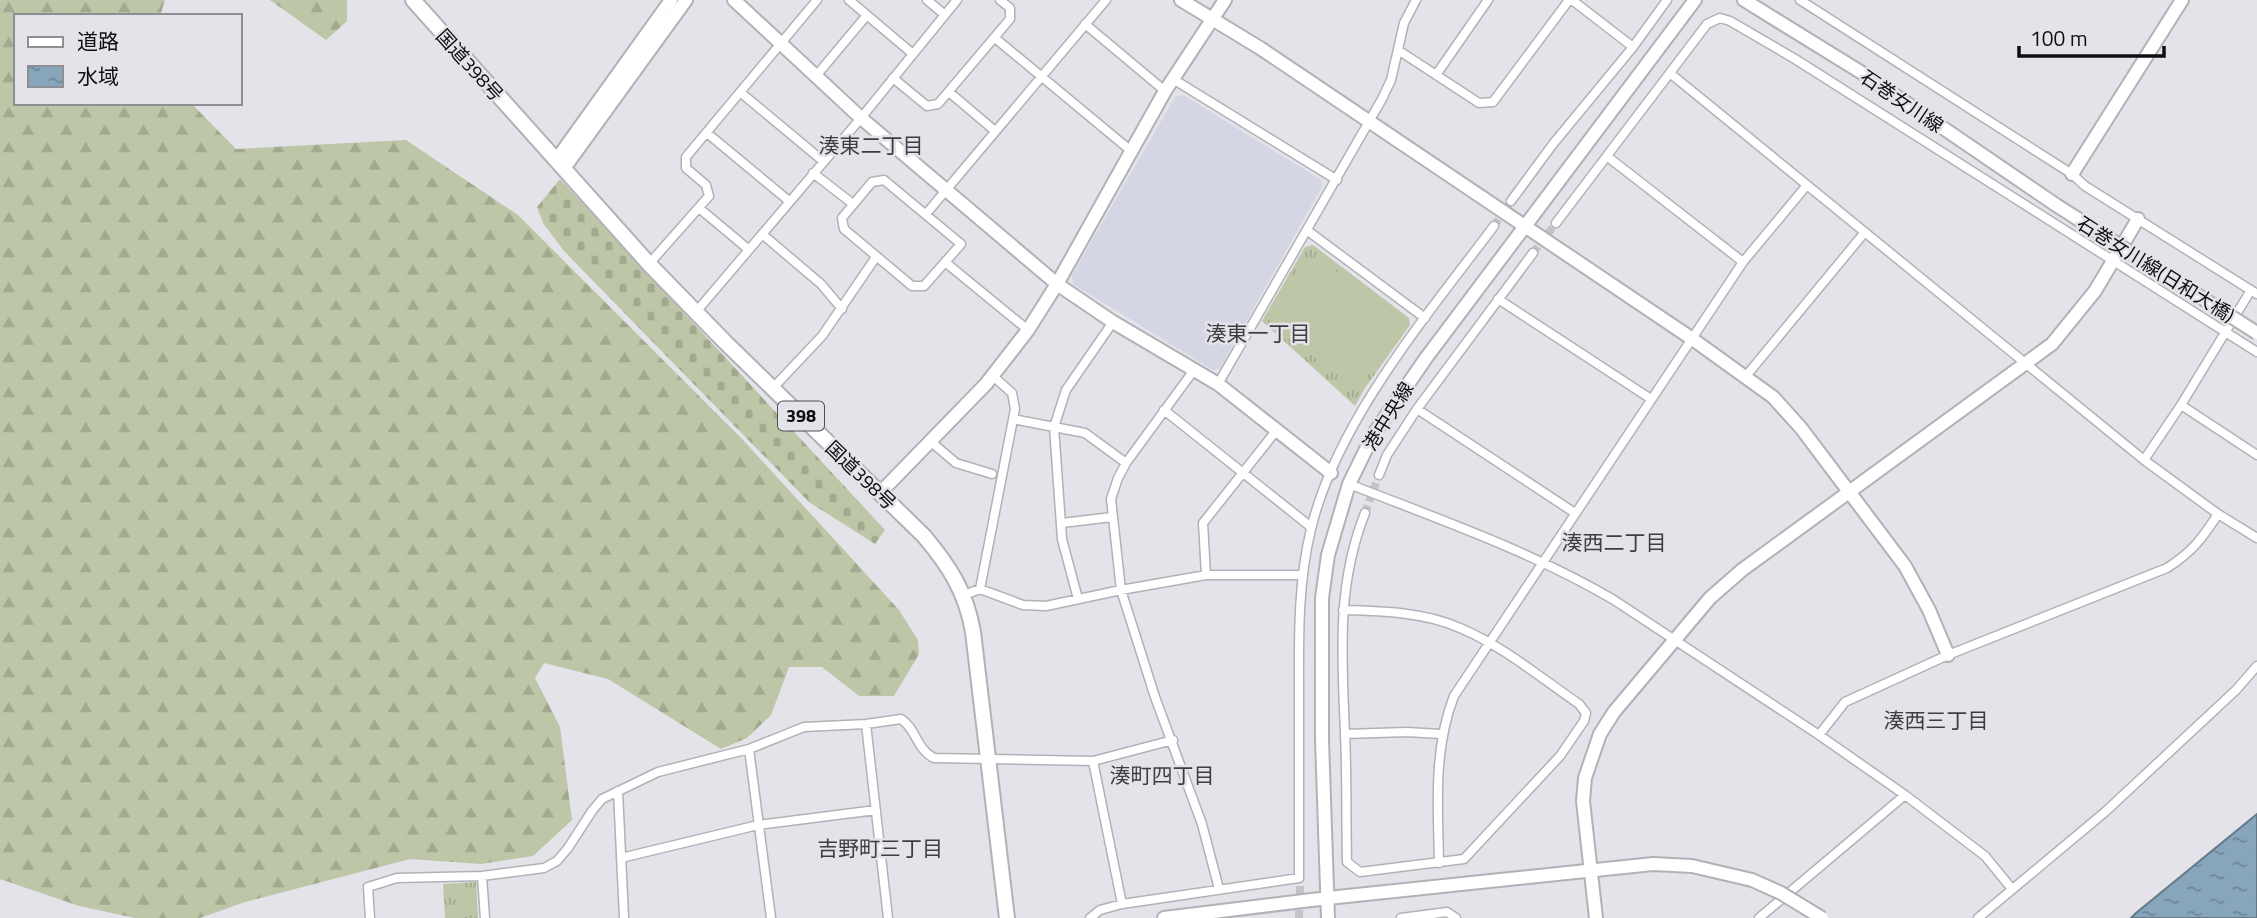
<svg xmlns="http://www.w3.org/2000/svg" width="2257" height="918" font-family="'Titillium Web','Noto Sans JP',sans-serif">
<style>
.built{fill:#d5d6e3}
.grass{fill:url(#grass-tufts)}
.forest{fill:url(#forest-firs)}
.cemetery{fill:url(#cemetery-stones)}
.pitch{fill:#bdc6a7}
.water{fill:url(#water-ripples);stroke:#637888;stroke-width:2}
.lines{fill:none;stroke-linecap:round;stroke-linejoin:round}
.street-tunnel{stroke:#c3c3c9;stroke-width:8;stroke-dasharray:8 4;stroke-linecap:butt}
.street-casing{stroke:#b1b1b7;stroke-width:11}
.secondary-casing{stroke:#b1b1b7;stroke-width:16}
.highway-casing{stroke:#b1b1b7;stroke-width:18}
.street{stroke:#fff;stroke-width:8}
.secondary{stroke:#fff;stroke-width:12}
.highway{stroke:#fff;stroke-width:14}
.secondary-bridge-casing{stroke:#b1b1b7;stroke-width:16;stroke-linecap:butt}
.secondary-bridge{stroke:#fff;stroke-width:12}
.labels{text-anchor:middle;stroke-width:5;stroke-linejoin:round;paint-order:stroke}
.shield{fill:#e3e3e9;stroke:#4f4f52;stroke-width:2}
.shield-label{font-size:18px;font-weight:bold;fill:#0f0f11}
.street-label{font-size:19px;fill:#0f0f11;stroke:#e3e3e9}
.neighbourhood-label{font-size:21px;fill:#3d3d42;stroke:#e3e3e9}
</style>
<defs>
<pattern id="grass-tufts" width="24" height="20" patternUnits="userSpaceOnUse" patternTransform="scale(1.75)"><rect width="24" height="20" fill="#bdc6a7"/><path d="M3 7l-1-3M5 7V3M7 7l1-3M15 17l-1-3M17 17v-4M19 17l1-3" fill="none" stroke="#a1a98f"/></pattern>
<pattern id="forest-firs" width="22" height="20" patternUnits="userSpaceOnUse" patternTransform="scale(1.75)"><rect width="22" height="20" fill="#bdc6a7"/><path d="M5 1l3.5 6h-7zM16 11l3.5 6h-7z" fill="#a1a98f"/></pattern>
<pattern id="cemetery-stones" width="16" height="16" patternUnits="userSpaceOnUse" patternTransform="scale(1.75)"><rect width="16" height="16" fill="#bdc6a7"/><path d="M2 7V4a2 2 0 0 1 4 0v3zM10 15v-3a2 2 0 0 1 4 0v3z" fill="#a1a98f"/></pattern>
<pattern id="water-ripples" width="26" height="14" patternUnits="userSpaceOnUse" patternTransform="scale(1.75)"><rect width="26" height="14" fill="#87a5bb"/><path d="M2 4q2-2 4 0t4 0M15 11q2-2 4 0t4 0" fill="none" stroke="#6d8597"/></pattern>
</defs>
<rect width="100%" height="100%" fill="#e3e3e9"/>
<path class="built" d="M1183 95 1321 180 1322 187 1220 368 1213 370 1073 284 1072 275 1175 97Z"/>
<path class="grass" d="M1313 245 1409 318 1410 325 1365 388 1355 406 1262 321 1305 247Z
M476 882 478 918H445L443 884Z"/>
<path class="forest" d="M0 0H165L160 16H16V103H191L236 149 406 140 518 215 743 440 899 610 918 640 919 654 894 696H859L822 667H789L771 715 747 738 721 749 608 679 544 663 535 678 560 727 572 820 533 856 481 864 410 859 245 902 200 918H135L79 906 0 879Z
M270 0H347V21L326 40Z"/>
<path class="cemetery" d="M560 179 885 530 875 544 809 502 564 251 543 223 537 207Z"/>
<path class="pitch" d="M1317 257 1404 321 1356 387 1269 324Z"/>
<path class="water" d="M2257 814V918H2131L2136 913Z"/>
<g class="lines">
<path class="street-tunnel" d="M1494 226 1511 201
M1533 253 1556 223
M1365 513 1379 475
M1299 918 1300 886"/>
<defs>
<path id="street" d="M849 0 913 54
M927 0 945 15
M1572 0 1633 47
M1800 0 2072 174 2085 186 2257 294
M1085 24 1165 91
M995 38 1130 150
M1398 50 1479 103 1493 102 1569 0
M1671 74 2144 460 2218 514 2257 538
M1436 75 1488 0
M816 76 867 15
M893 78 927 106 938 104 1010 19V8L1000 0
M1173 79 1337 180
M740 92 823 161
M949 92 995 131
M707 133 789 201
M1608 157 1743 262
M813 173 853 204
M884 180 961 244 924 286H912L844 229 842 218 872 182Z
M1511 201 1553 144 1633 47 1667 0
M699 208 748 249
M926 214 1106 0
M1556 223 1707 24 1720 18 1730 21 1795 59 2257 352
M1308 231 1425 318
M762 234 821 284 842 309
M945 262 1028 330
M649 264 709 196 706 185 686 168V157L817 0
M1498 299 1651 399
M696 312 861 118 957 0
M1194 370 1126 463 1118 478 1111 499 1121 590 1155 697 1202 824 1219 889
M1746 376 1865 232
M1218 384 1382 99 1391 80 1404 23 1416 0
M772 389 822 336 876 257
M2181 405 2257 455
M1417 409 1575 513
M1164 410 1311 527
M1013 419 1085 433 1126 463
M930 441 956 463 992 474
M2144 460 2181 405 2251 290
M1379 475 1387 455 1417 409 1533 253
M1349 484C1438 519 1531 551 1614 600L1819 735 1905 795 1985 856 2012 889
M1062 523 1112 517
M1206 575 1203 523 1276 431
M980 589 1015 409 1012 393 993 376
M964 595 980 589 1023 605 1046 606 1121 590 1206 575H1302
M1078 599 1062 539 1054 427 1066 390 1113 322
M1343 610C1381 611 1425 612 1460 628 1503 646 1541 678 1579 704L1586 713 1584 721 1560 756 1464 859 1360 872 1347 862C1346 819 1347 777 1345 734 1342 657 1336 586 1365 513
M866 724 888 918
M1345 734 1407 732 1441 734
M1819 735 1845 702 1948 655 2167 568C2192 552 2202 539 2218 514
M749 749 771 918
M1093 761 1122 904
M618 791 624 918
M621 858 758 825 876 810
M1439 863C1438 806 1433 750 1454 696L1743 262 1807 185
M482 876 485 918
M370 918 368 887 397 878 482 876 544 868 557 861 568 848 592 811 602 799 658 772 749 749 804 727 866 724 901 719C916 728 916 749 934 758L1093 761 1173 740
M1090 918 1100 910 1122 904 1299 878C1299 820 1299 761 1299 703 1299 644 1297 587 1311 529 1337 421 1428 314 1494 226
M1401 918 1447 912 1456 918
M1759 918 1905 795
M1978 918 2105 812 2236 690 2257 666"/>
<path id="secondary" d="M734 0 861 118 1057 284 1113 322 1218 384 1331 473
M1181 0 1260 48 1691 338 1773 397 1801 428 1905 566 1929 610 1948 655
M1744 0 1867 76 2056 205
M557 159 671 0
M565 167 686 0
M2072 174 2182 0
M880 493 986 384 1028 330 1057 284 1165 91 1225 0
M1164 918 1328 898 1653 864 1692 866 1752 880
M1328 918 1322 740V598L1328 555 1349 484 1373 435 1426 358 1695 0
M1596 918 1583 801 1585 778 1600 734 1614 712 1710 598 1742 570 2052 344 2095 291 2138 219"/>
<path id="highway" d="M413 0 649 264 725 342 924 536C950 567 966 592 973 632L1007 918"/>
</defs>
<use href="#street" class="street-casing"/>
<use href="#secondary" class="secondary-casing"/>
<use href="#highway" class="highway-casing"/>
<use href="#street" class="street"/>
<use href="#secondary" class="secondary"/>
<use href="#highway" class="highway"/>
<defs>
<path id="secondary-bridge" d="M2056 205 2257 333
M1752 880 1781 893 1822 918"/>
</defs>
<use href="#secondary-bridge" class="secondary-bridge-casing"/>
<use href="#secondary-bridge" class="secondary-bridge"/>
</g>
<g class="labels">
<rect class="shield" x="778" y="401.5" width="46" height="29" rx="5"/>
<g class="shield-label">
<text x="801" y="422">398</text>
</g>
<g class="street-label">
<text transform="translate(470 65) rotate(48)" y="7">国道398号</text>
<text transform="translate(1902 101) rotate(34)" y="7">石巻女川線</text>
<text transform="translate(2156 269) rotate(32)" y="7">石巻女川線(日和大橋)</text>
<text transform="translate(1388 416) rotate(-58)" y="7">港中央線</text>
<text transform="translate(861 475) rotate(44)" y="7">国道398号</text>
</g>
<g class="neighbourhood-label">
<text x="871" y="153">湊東二丁目</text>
<text x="1258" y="341">湊東一丁目</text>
<text x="1614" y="550">湊西二丁目</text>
<text x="1936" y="728">湊西三丁目</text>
<text x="1162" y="783">湊町四丁目</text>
<text x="880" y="856">吉野町三丁目</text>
</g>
</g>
<rect x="14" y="14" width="228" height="91" fill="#e3e3e9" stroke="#8e8e93" stroke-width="2"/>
<rect x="28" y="37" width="35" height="10" fill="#ffffff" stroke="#8e8e93" stroke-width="2"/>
<text x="77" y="49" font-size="21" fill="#0f0f11">道路</text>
<rect x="28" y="66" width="35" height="21" fill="url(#water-ripples)" stroke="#8e8e93" stroke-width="2"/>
<text x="77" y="84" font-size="21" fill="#0f0f11">水域</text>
<path d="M2019 46v10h145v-10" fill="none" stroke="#0f0f11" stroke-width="3.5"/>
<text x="2030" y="46" font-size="21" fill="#0f0f11" stroke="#e3e3e9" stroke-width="5" paint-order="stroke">100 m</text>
</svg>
